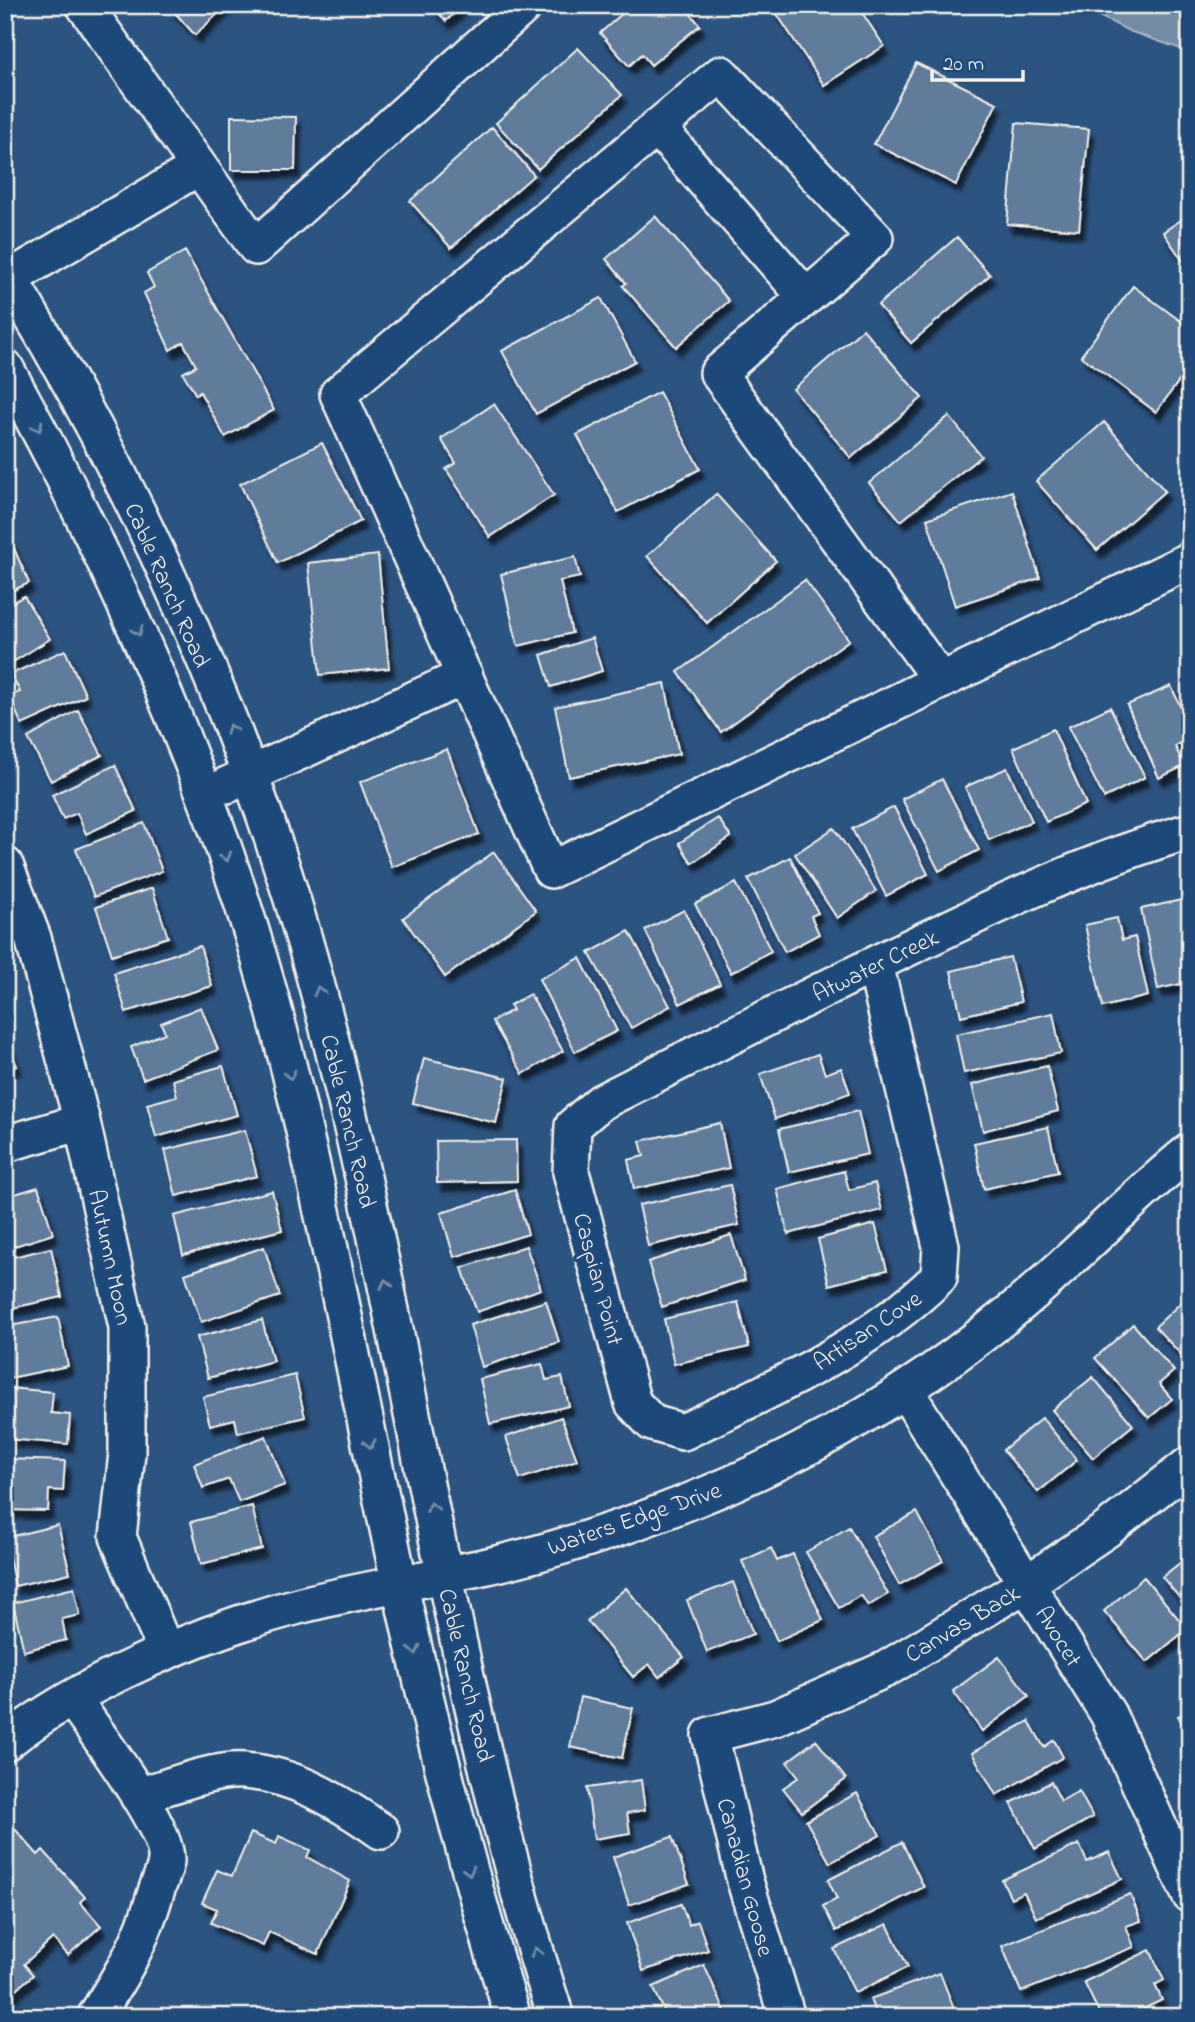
<svg xmlns="http://www.w3.org/2000/svg" width="1195" height="2022" font-family="'Indie Flower',sans-serif">
<style>
.water{fill:#738ca6;stroke:#a7b4c0;stroke-width:2}
.building{fill:#5e7b9a;stroke:#f4f1e8;stroke-width:2;filter:url(#shadow)}
.lines{fill:none;stroke-linecap:round;stroke-linejoin:round}
.minor-casing{stroke:#f4f1e8;stroke-width:40}
.minor{stroke:#1f4a7a;stroke-width:35}
.oneway{stroke:#748da6}
.labels{text-anchor:middle;stroke-width:7;stroke-linejoin:round;paint-order:stroke}
.street-label{font-size:24px;fill:#f4f1e8;stroke:#1f4a7a}
</style>
<defs>
<filter id="shadow"><feDropShadow dx="4.5" dy="8" stdDeviation="2" flood-color="#0009"/></filter>
</defs>
<rect width="100%" height="100%" fill="#2c5481"/>
<filter id="ink" filterUnits="userSpaceOnUse"><feTurbulence type="fractalNoise" baseFrequency=".0143" numOctaves="2"/><feDisplacementMap in="SourceGraphic" scale="14" xChannelSelector="R" yChannelSelector="G"/><feConvolveMatrix kernelMatrix="1 2 1 2 8 2 1 2 1" color-interpolation-filters="sRGB"/></filter>
<g filter="url(#ink)">
<path class="water" d="M1077 5H1190V52L1129 31Z"/>
<path class="building" d="M168 5H227L195 35Z
M431 5H463L446 21Z
M632 5H696L689 12 700 25 651 65 642 54 629 66 600 33Z
M771 5H857L884 46 824 85Z
M578 48 622 95 538 169 496 123Z
M916 63 997 103 956 185 874 144Z
M231 116 296 117 295 170H231Z
M1016 123 1089 129 1079 230 1007 224Z
M492 127 534 175 451 248 410 201Z
M1190 214V271L1163 232Z
M655 216 729 301 676 347 623 286 626 283 606 259Z
M957 237 990 275 911 343 878 305Z
M185 251 274 410 225 437 200 392 196 395 183 373 196 366 183 342 170 350 144 293 154 287 147 273Z
M1133 286 1190 328V366L1156 412 1081 356Z
M601 298 635 361 536 414 502 351Z
M863 329 922 398 851 458 793 389Z
M659 392 700 469 618 512 577 435Z
M494 404 554 495 490 537 446 469 456 463 441 439Z
M949 416 981 456 901 521 869 483Z
M1104 422 1165 491 1097 550 1036 481Z
M322 443 361 521 278 563 240 484Z
M1012 491 1040 578 955 606 927 519Z
M716 494 776 561 707 623 647 556Z
M9 537 29 583 5 594V539Z
M378 555 389 668 320 675 308 563Z
M575 557 580 577 560 581 572 633 518 646 501 574Z
M805 580 849 640 721 732 678 672Z
M24 596 50 639 5 667V607Z
M592 638 602 671 551 687 541 655Z
M65 650 86 696 22 725 9 696 20 692 11 674Z
M665 683 679 754 569 777 555 707Z
M1171 686 1190 727V739L1175 746 1184 766 1159 778 1127 705Z
M1110 707 1145 777 1104 798 1068 727Z
M78 710 102 755 51 781 28 738Z
M1053 729 1086 804 1046 822 1013 748Z
M447 749 479 834 392 867 360 782Z
M115 765 136 811 86 834 77 813 63 819 52 795Z
M1007 768 1032 821 989 840 965 787Z
M942 779 979 850 939 871 902 799Z
M894 807 928 874 886 896 852 829Z
M718 818 731 837 692 863 679 843Z
M144 823 162 871 94 897 76 849Z
M834 828 876 891 837 918 795 854Z
M494 852 536 911 445 977 403 918Z
M790 857 818 913 811 916 819 934 785 952 748 879Z
M736 883 771 951 731 973 695 904Z
M152 888 168 937 112 955 96 907Z
M1186 899 1190 917V982L1158 989 1141 909Z
M684 910 720 984 680 1004 645 930Z
M1117 918 1122 940 1135 937 1148 996 1103 1007 1085 925Z
M629 931 670 1006 631 1028 589 953Z
M200 946 212 986 126 1012 114 973Z
M1010 957 1021 1002 961 1016 951 971Z
M580 958 617 1031 575 1052 539 979Z
M530 994 563 1051 523 1074 492 1021 513 1010 510 1005Z
M201 1007 218 1050 143 1079 131 1047 165 1033 161 1023Z
M1053 1013 1061 1053 964 1073 956 1034Z
M5 1037 17 1066 5 1070Z
M818 1054 825 1074 841 1068 850 1093 775 1119 760 1074Z
M424 1058 507 1078 496 1123 413 1103Z
M223 1066 237 1115 156 1137 147 1104 177 1096 173 1080Z
M1047 1066 1058 1111 983 1131 972 1085Z
M858 1111 868 1154 789 1172 779 1129Z
M720 1123 729 1168 634 1189 628 1160 644 1156 640 1141Z
M1048 1127 1058 1172 984 1189 974 1143Z
M245 1130 257 1176 176 1196 165 1150Z
M516 1140 517 1181 437 1183 436 1141Z
M844 1171 849 1190 875 1183 882 1210 788 1234 777 1189Z
M730 1185 739 1225 648 1246 639 1205Z
M38 1187 53 1234 5 1249V1197Z
M515 1190 528 1234 454 1257 441 1213Z
M272 1191 282 1230 183 1255 174 1216Z
M875 1224 887 1270 829 1285 818 1239Z
M731 1235 745 1280 662 1307 648 1262Z
M526 1246 541 1289 477 1312 462 1268Z
M264 1247 280 1296 201 1322 185 1274Z
M51 1248 62 1297 8 1309 5 1259Z
M1190 1294V1364L1155 1327Z
M546 1301 559 1342 482 1367 470 1325Z
M738 1302 749 1347 674 1364 664 1319Z
M58 1317 68 1366 5 1379V1327Z
M262 1320 273 1361 208 1378 197 1337Z
M1133 1324 1174 1371 1159 1384 1172 1399 1149 1418 1095 1358Z
M542 1364 546 1380 562 1377 569 1406 490 1424 480 1379Z
M295 1375 305 1417 238 1433 235 1419 210 1425 203 1397Z
M1093 1377 1133 1425 1093 1458 1052 1410Z
M8 1388 53 1392 51 1413 70 1415 68 1444 5 1439Z
M561 1417 577 1460 520 1479 506 1437Z
M1042 1418 1077 1460 1038 1492 1003 1450Z
M266 1436 285 1485 239 1502 229 1479 203 1488 194 1464Z
M5 1459 65 1461 63 1491 49 1490 48 1511 5 1510Z
M252 1506 262 1549 201 1564 191 1522Z
M917 1512 943 1561 899 1585 873 1536Z
M58 1525 70 1573 15 1586 5 1538Z
M849 1527 888 1594 868 1606 861 1595 839 1608 806 1552Z
M771 1548 777 1561 793 1554 823 1620 777 1641 742 1561Z
M1190 1555V1610L1162 1577Z
M1144 1577 1187 1629 1147 1662 1104 1611Z
M733 1582 753 1634 707 1652 687 1600Z
M74 1588 80 1615 62 1619 66 1640 24 1651 13 1603Z
M626 1588 684 1657 659 1677 649 1664 633 1677 587 1621Z
M999 1657 1029 1696 982 1731 953 1691Z
M580 1697 633 1708 622 1758 570 1747Z
M1190 1710V1738L1178 1716Z
M1029 1721 1044 1747 1054 1740 1063 1757 996 1795 972 1753Z
M816 1740 846 1779 802 1812 783 1788 799 1777 787 1762Z
M641 1780 645 1810 627 1813 630 1833 594 1839 587 1788Z
M1051 1782 1061 1801 1079 1791 1093 1817 1035 1849 1011 1803Z
M857 1793 880 1835 830 1863 806 1821Z
M14 1828 38 1855 43 1850 85 1897 80 1902 101 1926 68 1955 53 1938 24 1964 33 1975 11 1994 5 1988V1836Z
M251 1833 276 1844 279 1836 310 1850 307 1857 350 1881 318 1954 269 1932 263 1946 211 1923 217 1909 202 1903 217 1870 232 1876Z
M672 1837 689 1884 629 1905 613 1857Z
M902 1842 924 1887 836 1931 823 1906 837 1899 828 1880Z
M1079 1844 1087 1862 1109 1852 1122 1879 1036 1918 1024 1892 1011 1898 1002 1880Z
M1130 1894 1141 1921 1126 1926 1134 1947 1021 1992 1002 1946Z
M681 1904 689 1925 698 1921 708 1950 643 1971 627 1923Z
M887 1924 908 1967 855 1993 834 1949Z
M1150 1950 1164 1980 1155 1985 1162 2000 1127 2017H1101L1084 1982Z
M704 1965 725 2011 713 2017H667L653 1987Z
M940 1973 956 2014 948 2017H877L870 1999Z
M1171 2011 1174 2017H1156Z"/>
<g class="lines">
<defs>
<path id="minor" d="M84 5 256 247 525 5
M657 127 806 297
M5 272C138 486 254 746 318 990 408 1330 448 1682 556 2017
M5 281 199 167
M5 367C114 566 208 773 269 992 316 1162 347 1337 384 1510 419 1681 461 1851 513 2017
M941 681 718 373 875 238 721 74 338 394 551 870 1190 560
M227 785 465 676
M5 865 33 938 82 1122 127 1327V1453L118 1537 166 1652
M875 964 941 1246 939 1277C869 1346 771 1390 683 1432L652 1423 633 1403 571 1172 573 1126 601 1102C704 1050 806 997 910 947 1001 903 1093 859 1190 831
M5 1144 82 1122
M905 1390 1108 1714 1190 1895
M73 1699C93 1729 169 1828 166 1861 165 1871 159 1882 156 1892 141 1943 123 1973 95 2017
M5 1743C81 1682 204 1631 298 1606 363 1589 431 1579 496 1564 560 1549 623 1528 683 1504 803 1457 914 1392 1014 1309 1075 1259 1128 1201 1190 1151
M138 1796C168 1787 213 1769 244 1771 297 1775 339 1802 381 1831
M787 2017 745 1881 710 1735 775 1718 886 1669 1026 1584 1106 1530 1190 1464"/>
</defs>
<use href="#minor" class="minor-casing"/>
<use href="#minor" class="minor"/>
</g>
<defs><path id="oneway-chevron" d="M-2-3.5L2.5 0L-2 3.5" fill="none" stroke-width="1.6" stroke-linecap="round" stroke-linejoin="round" transform="scale(1.75)"/></defs>
<g class="oneway">
<use href="#oneway-chevron" transform="translate(38 427) rotate(62)"/>
<use href="#oneway-chevron" transform="translate(138 631) rotate(66)"/>
<use href="#oneway-chevron" transform="translate(231 729) rotate(-112)"/>
<use href="#oneway-chevron" transform="translate(226 857) rotate(71)"/>
<use href="#oneway-chevron" transform="translate(319 991) rotate(-105)"/>
<use href="#oneway-chevron" transform="translate(290 1075) rotate(76)"/>
<use href="#oneway-chevron" transform="translate(386 1284) rotate(-102)"/>
<use href="#oneway-chevron" transform="translate(370 1444) rotate(78)"/>
<use href="#oneway-chevron" transform="translate(432 1507) rotate(-102)"/>
<use href="#oneway-chevron" transform="translate(415 1650) rotate(76)"/>
<use href="#oneway-chevron" transform="translate(469 1871) rotate(75)"/>
<use href="#oneway-chevron" transform="translate(536 1952) rotate(-106)"/>
</g>
</g>
<g class="labels">
<g class="street-label">
<text transform="translate(168 585) rotate(66)" y="8">Cable Ranch Road</text>
<text transform="translate(875 965) rotate(-26)" y="8">Atwater Creek</text>
<text transform="translate(349 1121) rotate(77)" y="8">Cable Ranch Road</text>
<text transform="translate(111 1257) rotate(78)" y="8">Autumn Moon</text>
<text transform="translate(599 1279) rotate(75)" y="8">Caspian Point</text>
<text transform="translate(867 1330) rotate(-34)" y="8">Artisan Cove</text>
<text transform="translate(634 1518) rotate(-19)" y="8">Waters Edge Drive</text>
<text transform="translate(962 1623) rotate(-31)" y="8">Canvas Back</text>
<text transform="translate(1059 1636) rotate(58)" y="8">Avocet</text>
<text transform="translate(467 1675) rotate(77)" y="8">Cable Ranch Road</text>
<text transform="translate(746 1877) rotate(75)" y="8">Canadian Goose</text>
</g>
</g>
<rect width="1195" height="2022" fill="none" stroke="#1f4a7a" stroke-width="28"/>
<rect x="14" y="14" width="1167" height="1994" fill="none" stroke="#f4f1e8" stroke-width="2.5" filter="url(#ink)"/>
<path d="M932 70v10h91v-10" fill="none" stroke="#f4f1e8" stroke-width="3.5"/>
<text x="943" y="70" font-size="21" fill="#f4f1e8" stroke="#1f4a7a" stroke-width="5" paint-order="stroke">20 m</text>
</svg>
